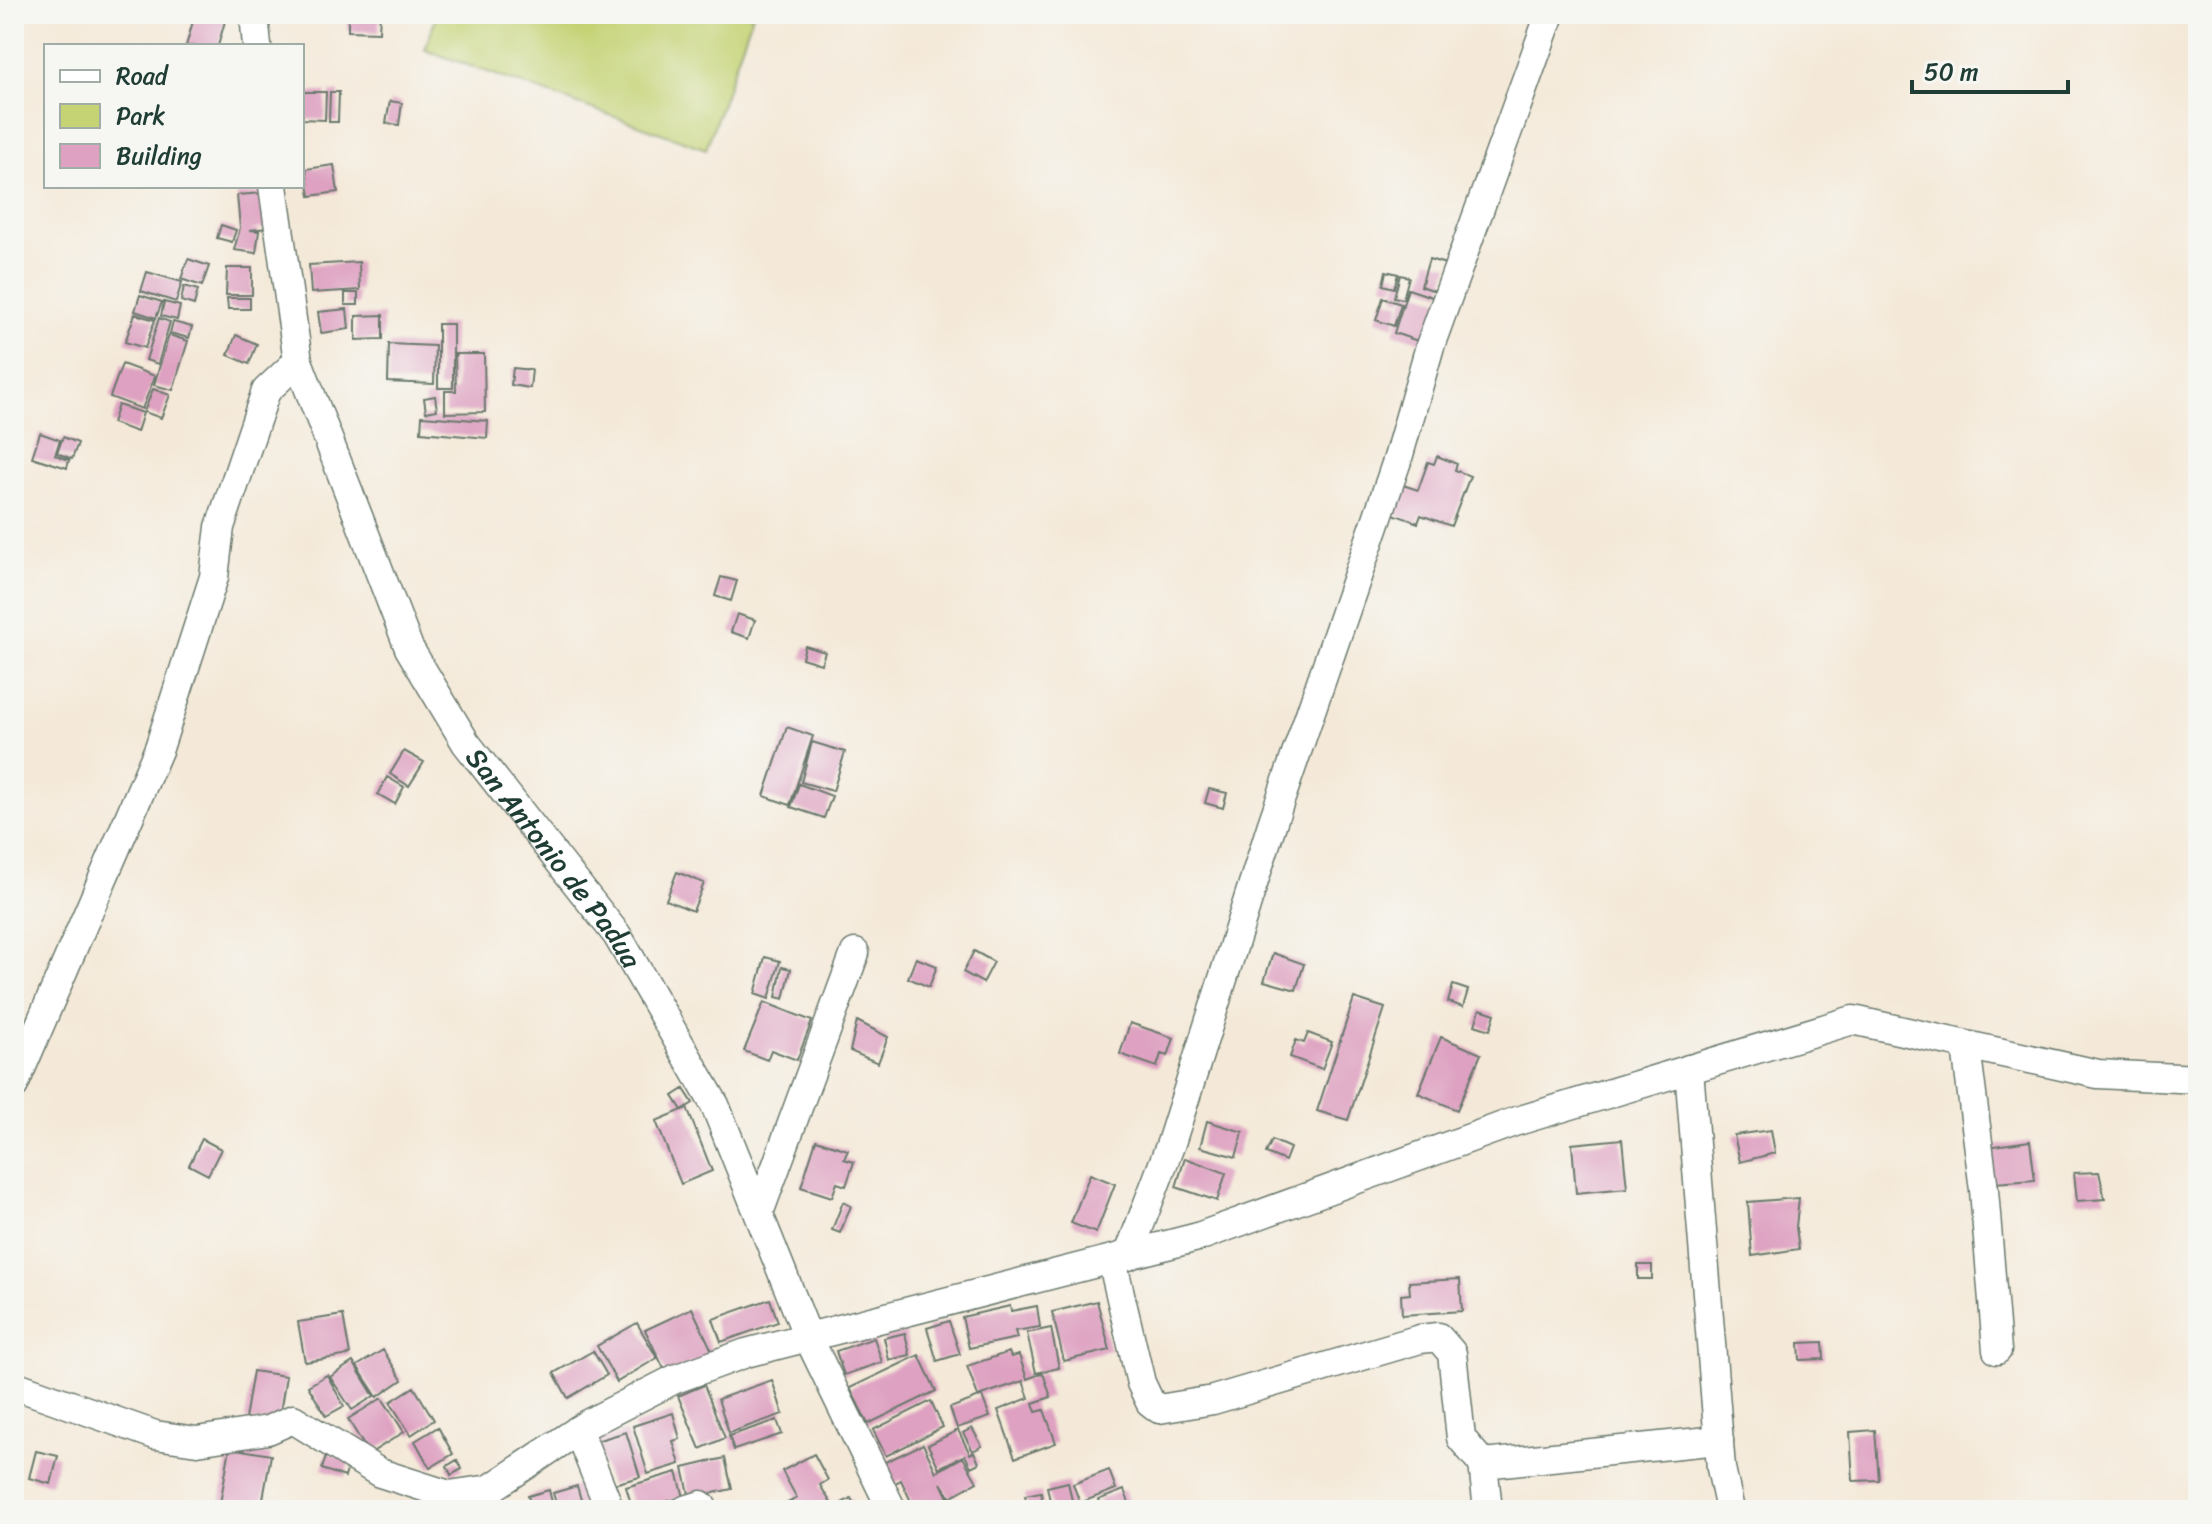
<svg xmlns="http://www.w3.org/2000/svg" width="2212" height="1524" font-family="Sriracha,sans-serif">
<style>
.green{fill:#c5d374;stroke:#728854;stroke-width:2}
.building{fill:#dea1c1}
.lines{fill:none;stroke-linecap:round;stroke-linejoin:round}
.minor-casing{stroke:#6a796d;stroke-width:31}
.minor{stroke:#fff;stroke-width:28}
.labels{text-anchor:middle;stroke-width:6;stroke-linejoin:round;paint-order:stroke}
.street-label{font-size:28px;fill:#1f3d34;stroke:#f6f6f2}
</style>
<rect width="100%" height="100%" fill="#f6f6f2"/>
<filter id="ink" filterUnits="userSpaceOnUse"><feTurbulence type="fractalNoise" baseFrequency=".0125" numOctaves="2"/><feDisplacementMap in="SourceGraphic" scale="16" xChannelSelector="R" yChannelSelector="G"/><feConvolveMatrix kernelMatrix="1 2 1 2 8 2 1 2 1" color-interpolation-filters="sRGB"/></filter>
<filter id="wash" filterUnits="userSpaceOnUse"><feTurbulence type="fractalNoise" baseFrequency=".006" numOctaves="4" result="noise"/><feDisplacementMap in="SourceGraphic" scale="32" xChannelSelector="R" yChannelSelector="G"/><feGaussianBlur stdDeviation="1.8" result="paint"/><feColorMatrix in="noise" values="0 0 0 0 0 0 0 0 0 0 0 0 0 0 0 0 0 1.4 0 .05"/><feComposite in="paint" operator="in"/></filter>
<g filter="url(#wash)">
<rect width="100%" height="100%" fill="#f4e9d8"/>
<path class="green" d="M437 14H753L706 149 425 50Z"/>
<g id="blocks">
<path class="building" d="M195 14H227L218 46H186Z
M348 14H380L379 32 348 31Z
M302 92H326L325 120 302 119Z
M330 92H339L338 122H329Z
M390 101 402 103 399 125 386 123Z
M334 165 338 192 310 196 306 169Z
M264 193 267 228 250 230 259 231 256 253 234 250 240 228 237 195Z
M221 225 236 230 232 242 217 238Z
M188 259 209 266 202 286 181 279Z
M1429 259 1449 265 1441 293 1421 286Z
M359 262 360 290 311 293 309 265Z
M227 268H252V295H226Z
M1386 271 1398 274 1394 288 1383 285Z
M147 272 182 282 176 302 141 291Z
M1400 275 1409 277 1403 299 1394 297Z
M184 286 198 290 194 305 181 301Z
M1408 289 1441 300 1427 344 1394 333Z
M345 293H358V305H345Z
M140 295 162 302 156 318 135 311Z
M227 298H250V309H228Z
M1383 298 1401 304 1394 326 1376 320Z
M164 302 180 306 177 320 161 316Z
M347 309 349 329 321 333 318 312Z
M135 314 155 320 145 348 125 342Z
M383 315V339L356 340V316Z
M159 318 170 322 158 364 146 360Z
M173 322 192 327 189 338 170 333Z
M438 324H453V388H438Z
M169 335 188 341 173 390 154 385Z
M236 335 257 344 249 364 228 355Z
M389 344 435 346 434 384 388 382Z
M455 354H484L485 412 445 413V391H456Z
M122 364 155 376 142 409 110 397Z
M513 368 532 370 530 388 511 385Z
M153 389 170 395 161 418 144 412Z
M435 396 437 410 426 412 424 398Z
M118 405 143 413 137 432 112 423Z
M422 416 488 421 487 438 421 432Z
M40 433 60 440 55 455 69 460 67 468 32 457Z
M63 437 78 443 72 459 57 453Z
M1437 456 1457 464 1455 470 1470 476 1451 526 1421 515 1418 523 1393 514 1403 485 1418 490 1428 462 1434 464Z
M721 577 737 581 731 601 715 596Z
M737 614 755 620 749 638 731 632Z
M805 646 825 652 821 664 802 658Z
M787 727 813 736 790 805 764 796Z
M812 742 845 752 833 791 801 782Z
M404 751 424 762 409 786 390 774Z
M387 777 404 787 395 804 378 794Z
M799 784 832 796 824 818 791 807Z
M1209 789 1227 793 1223 808 1205 803Z
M677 872 704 883 693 911 666 900Z
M974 951 994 962 983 983 963 972Z
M1273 953 1304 964 1296 990 1264 981Z
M765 957 780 961 769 999 755 994Z
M916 958 937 966 929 987 908 978Z
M782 967 791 969 784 999 776 997Z
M1453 985 1468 990 1463 1007 1448 1002Z
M1354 998 1385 1008 1348 1120 1317 1111Z
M764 1002 812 1021 797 1060 771 1050 767 1060 744 1051Z
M1480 1009 1495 1014 1490 1030 1475 1025Z
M857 1021 888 1037 878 1063 850 1051Z
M1130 1023 1174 1038 1168 1056 1161 1054 1157 1067 1120 1054Z
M1308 1033 1332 1042 1322 1069 1290 1057 1296 1040 1304 1043Z
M1441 1037 1481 1054 1457 1110 1418 1093Z
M684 1089 693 1103 682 1110 673 1096Z
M687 1108 712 1171 681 1184 656 1121Z
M1207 1121 1243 1132 1236 1157 1200 1147Z
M1771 1130 1775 1153 1740 1162 1734 1135Z
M202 1139 221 1149 208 1175 189 1165Z
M1622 1139 1627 1188 1576 1193 1572 1144Z
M816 1140 848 1150 844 1159 854 1162 846 1186 837 1183 832 1197 801 1187Z
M1272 1140 1290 1148 1285 1161 1266 1153Z
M2030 1141 2035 1180 1994 1183 1987 1147Z
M1185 1158 1226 1173 1217 1201 1176 1187Z
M2099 1172 2105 1199 2077 1201 2074 1173Z
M1090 1174 1115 1184 1096 1233 1071 1223Z
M1799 1198 1796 1227 1799 1249 1752 1256 1748 1202Z
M843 1202 851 1206 840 1233 832 1230Z
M1638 1265H1652V1279H1638Z
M1460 1279 1462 1311 1402 1315 1401 1295 1410 1294 1409 1282Z
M770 1299 778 1322 721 1342 713 1319Z
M1097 1301 1110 1350 1064 1361 1052 1312Z
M1010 1306 1011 1311 1037 1306 1040 1327 1015 1331 1017 1338 969 1348 962 1317Z
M692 1308 713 1353 667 1375 645 1330Z
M343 1315 350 1355 305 1362 298 1322Z
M949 1321 960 1354 937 1361 927 1328Z
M637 1323 657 1358 617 1382 597 1346Z
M1051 1328 1059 1368 1036 1373 1027 1333Z
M905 1333 910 1355 889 1360 884 1338Z
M874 1338 882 1362 844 1375 836 1351Z
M1823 1342 1824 1359 1800 1360 1799 1343Z
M383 1350 402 1380 377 1397 357 1366Z
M593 1351 607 1375 568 1398 554 1373Z
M1009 1352 1011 1357 1019 1355 1027 1379 1043 1373 1051 1397 1033 1403 1036 1412 1044 1410 1056 1443 1015 1458 998 1410 1029 1398 1023 1381 978 1396 967 1366Z
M919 1355 936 1391 868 1424 850 1388Z
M353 1362 374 1396 352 1410 330 1377Z
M253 1371 286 1376 278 1425 245 1419Z
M327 1375 344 1406 326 1416 308 1386Z
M772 1380 783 1414 729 1433 718 1399Z
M704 1385 725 1438 700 1449 678 1396Z
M414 1387 434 1420 411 1435 390 1402Z
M982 1396 990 1417 957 1428 950 1408Z
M382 1398 404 1432 369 1454 348 1419Z
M931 1401 943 1427 886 1456 873 1430Z
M673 1413 680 1439 673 1441 680 1464 648 1474 633 1426Z
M777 1420 782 1434 734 1450 729 1436Z
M438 1427 453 1454 430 1468 415 1441Z
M972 1428 982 1446 973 1451 963 1433Z
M958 1430 970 1454 974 1452 979 1463 971 1467 965 1455 939 1468 928 1445Z
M1875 1430 1879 1480 1853 1481 1850 1432Z
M626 1432 640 1477 610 1485 596 1441Z
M923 1444 936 1472 963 1457 977 1482 950 1497 941 1483 954 1510H915L901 1480 891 1485 881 1464Z
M230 1448 271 1455 261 1510 219 1509Z
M36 1451 58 1456 51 1484 29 1478Z
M327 1453 350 1460 345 1477 322 1469Z
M814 1454 828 1480 820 1485 832 1505 823 1510H775L797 1498 782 1471Z
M725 1458 732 1489 690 1498 683 1468Z
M457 1460 462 1469 451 1475 447 1466Z
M1109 1470 1116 1489 1080 1503 1073 1484Z
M677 1472 684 1497 633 1510 626 1487Z
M1068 1482 1074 1510H1052L1047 1487Z
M577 1486 584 1510H558L553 1493Z
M549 1490 554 1510H532L528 1496Z
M1124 1490 1132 1510H1101L1098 1500Z
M1041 1492 1044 1510H1028L1025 1495Z
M851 1498 857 1510H829Z"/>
</g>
</g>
<g filter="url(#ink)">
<use href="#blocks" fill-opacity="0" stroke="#6a796d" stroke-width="2"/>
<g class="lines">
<defs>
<g id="minor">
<path d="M254 14 257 46"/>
<path id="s1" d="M273 186 298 361 409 648 466 743 617 935 715 1105 808 1337 892 1510"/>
<path d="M1966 1047 1984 1190 1997 1350"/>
<path d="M1689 1069 1721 1468 1730 1510"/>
<path d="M14 1085 159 748 214 577 220 527 266 391 298 361"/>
<path d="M759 1213 855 953"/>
<path d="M1128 1256 1171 1143 1272 824 1398 458 1430 346 1550 14"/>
<path d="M1112 1260 1141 1383 1150 1402 1159 1409 1213 1400 1420 1339 1438 1337 1452 1353 1461 1438 1483 1464"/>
<path d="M14 1385 155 1435 197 1441 268 1430 293 1419 380 1473 449 1495 490 1489 589 1423 675 1379 746 1353 1198 1237 1514 1122 1853 1020 2098 1074 2198 1079"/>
<path d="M578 1430 610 1510"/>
<path d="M685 1510 701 1505 704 1510"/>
<path d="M1488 1510 1483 1464 1719 1440"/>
</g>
</defs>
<use href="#minor" class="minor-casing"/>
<use href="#minor" class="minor"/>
</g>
</g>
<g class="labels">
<g class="street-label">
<text dy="10" stroke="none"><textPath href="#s1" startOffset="740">San Antonio de Padua</textPath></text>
</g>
</g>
<rect width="2212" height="1524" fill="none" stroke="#f6f6f2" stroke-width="48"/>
<rect x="44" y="44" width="260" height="144" fill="#f6f6f2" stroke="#a0aca6" stroke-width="2"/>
<rect x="60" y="70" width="40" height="12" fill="#ffffff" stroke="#a0aca6" stroke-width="2"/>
<text x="116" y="84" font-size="24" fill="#1f3d34">Road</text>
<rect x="60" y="104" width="40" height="24" fill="#c5d374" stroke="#a0aca6" stroke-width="2"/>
<text x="116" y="124" font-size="24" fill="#1f3d34">Park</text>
<rect x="60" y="144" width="40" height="24" fill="#dea1c1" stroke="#a0aca6" stroke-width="2"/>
<text x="116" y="164" font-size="24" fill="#1f3d34">Building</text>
<path d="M1912 80v12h156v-12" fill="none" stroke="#1f3d34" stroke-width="4"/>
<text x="1924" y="80" font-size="24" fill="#1f3d34" stroke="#f6f6f2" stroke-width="6" paint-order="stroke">50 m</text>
</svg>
